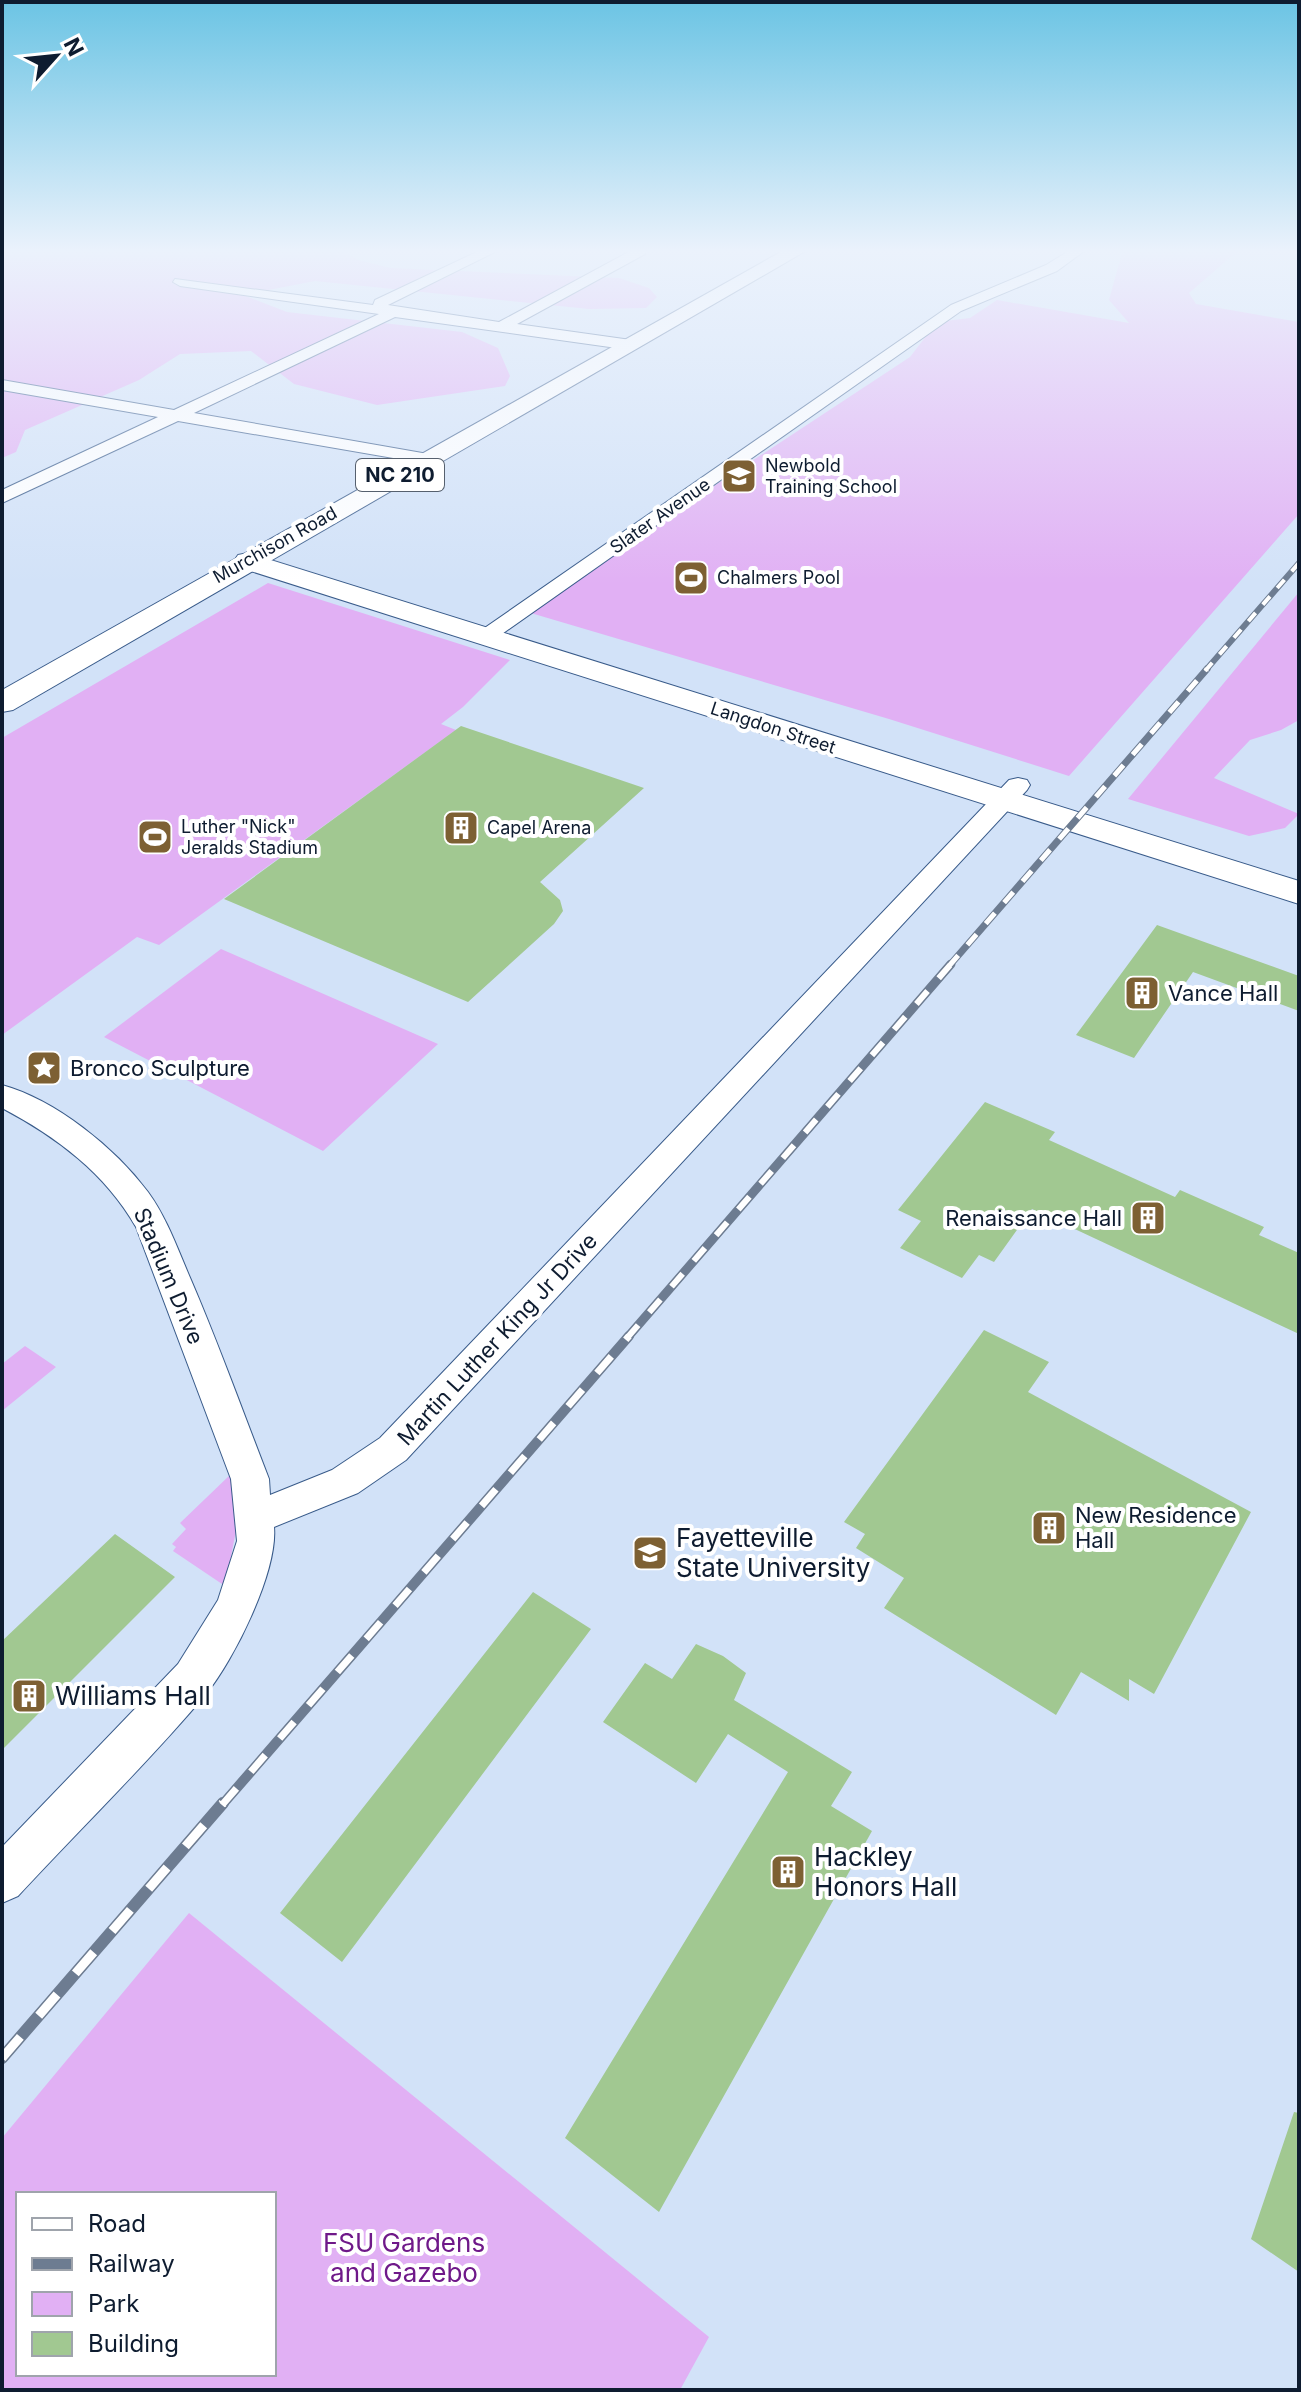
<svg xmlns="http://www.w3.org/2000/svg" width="1301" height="2392" font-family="Inter,sans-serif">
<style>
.green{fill:#e1b0f4;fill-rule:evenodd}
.building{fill:#a1c891}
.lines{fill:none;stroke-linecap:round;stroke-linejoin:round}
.street-casing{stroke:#395b8a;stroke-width:2}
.secondary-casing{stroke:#395b8a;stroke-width:2}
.primary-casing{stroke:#395b8a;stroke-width:2}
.street{fill:#fff;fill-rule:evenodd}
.secondary{fill:#fff;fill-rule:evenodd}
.primary{fill:#fff;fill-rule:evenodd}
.rail-far4-casing{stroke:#6d7c91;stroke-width:6}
.rail-far3-casing{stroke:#6d7c91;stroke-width:7}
.rail-far2-casing{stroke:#6d7c91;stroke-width:9}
.rail-far1-casing{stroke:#6d7c91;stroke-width:10}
.rail-casing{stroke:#6d7c91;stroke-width:12}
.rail-far4{stroke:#fff;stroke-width:4;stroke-dasharray:11;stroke-linecap:butt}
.rail-far3{stroke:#fff;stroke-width:5;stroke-dasharray:14;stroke-linecap:butt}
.rail-far2{stroke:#fff;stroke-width:6;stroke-dasharray:17;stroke-linecap:butt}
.rail-far1{stroke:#fff;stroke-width:7;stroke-dasharray:22;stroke-linecap:butt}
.rail{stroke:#fff;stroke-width:9;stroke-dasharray:28;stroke-linecap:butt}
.labels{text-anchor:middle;stroke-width:8;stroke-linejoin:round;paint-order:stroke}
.far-poi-label{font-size:18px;fill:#0e1c30;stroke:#fff;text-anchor:start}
.far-street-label{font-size:18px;fill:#0e1c30;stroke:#fff}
.shield{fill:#fff;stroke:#56606e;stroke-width:2}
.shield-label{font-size:20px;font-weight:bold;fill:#0e1c30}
.poi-label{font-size:22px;fill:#0e1c30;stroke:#fff;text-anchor:start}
.street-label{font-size:22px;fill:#0e1c30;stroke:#fff}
.near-poi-label{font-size:26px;fill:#0e1c30;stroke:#fff;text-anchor:start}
.near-park-label{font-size:26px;fill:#6f1989;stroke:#fff}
</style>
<rect width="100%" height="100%" fill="#d2e2f8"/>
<path class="green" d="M2 249H339L358 260 391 268 619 278 649 288 657 297 646 308 589 309 315 281 243 295 287 312 462 332 498 348 510 376 505 386 377 405 294 384 251 351 180 354 139 380 25 430 16 452 2 458Z
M1123 249H1240L1189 293 1196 304 1299 322V514L1069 776 889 719 524 611 910 357 937 322 970 318 997 300 1129 323 1109 300Z
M268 583 510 660 463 707 441 724 456 730 159 945 137 937 2 1035V738Z
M1299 592V720L1281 730 1250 740 1214 778 1299 814 1285 828 1249 836 1128 799Z
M221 949 438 1044 323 1151 104 1037Z
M25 1346 56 1367 2 1411V1364Z
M231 1474 237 1526 225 1586 173 1551 176 1547 172 1544 186 1529 180 1523Z
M189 1913 709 2337 680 2390H2V2138ZM18 2194H274V2374H18Z"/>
<path class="building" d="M461 726 644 788 540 882 560 900 563 911 554 924 468 1002 224 899Z
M1157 925 1299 976V1011L1193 972 1134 1058 1076 1035Z
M985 1102 1055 1132 1049 1140 1175 1197 1180 1190 1264 1227 1259 1235 1299 1253V1334L1032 1209 994 1262 979 1255 962 1278 900 1248 921 1221 898 1210Z
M984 1330 1049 1362 1028 1392 1251 1512 1154 1694 1129 1679V1701L1081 1672 1056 1715 884 1608 904 1578 856 1548 865 1534 844 1522Z
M115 1534 175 1577 2 1750V1641Z
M533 1592 591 1629 342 1962 280 1913Z
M696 1644 723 1656 746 1673 734 1700 852 1772 831 1806 872 1831 659 2212 565 2138 788 1772 728 1734 696 1783 603 1722 645 1663 672 1679Z
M1294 2112 1299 2113V2272L1251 2239Z"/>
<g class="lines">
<defs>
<path id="street" d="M483 249H501L388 305 499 322 634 249H645V254L517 324 631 340 639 345 631 350 395 317 194 413 428 454 434 455 437 459 434 463 428 464 178 421 2 503V490L158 417 2 390V380L174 410 379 314 180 286 173 282 175 279 373 305 375 300Z
M1072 249H1087L1057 271 961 311 492 641H476L473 636 951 305 1046 265Z
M1018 778 1027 780 1030 785 1027 790 406 1460 358 1493 274 1527C278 1571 234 1660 206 1694 147 1764 80 1829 18 1896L2 1903V1847L178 1664 218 1600 237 1541 231 1479 136 1227C105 1173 57 1137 2 1108V1085C56 1100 115 1148 148 1192 167 1218 178 1250 191 1280 219 1345 243 1412 269 1479L270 1495 332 1470 380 1438 1009 780Z"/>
<path id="secondary" d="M248 553 1299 881V904L238 567 234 561 238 555Z"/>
<path id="primary" d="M786 249H809L13 710 2 712V690Z"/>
</defs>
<use href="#street" class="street-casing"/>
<use href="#secondary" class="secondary-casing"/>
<use href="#primary" class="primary-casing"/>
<use href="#street" class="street"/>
<use href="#secondary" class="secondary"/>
<use href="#primary" class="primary"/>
<defs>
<path id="rail-far4" d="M1205 671 1299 563"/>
<path id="rail-far3" d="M949 966 1207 669"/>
<path id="rail-far2" d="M627 1338 951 964"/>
<path id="rail-far1" d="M222 1805 629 1336"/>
<path id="rail" d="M2 2058 223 1803"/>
</defs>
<use href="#rail-far4" class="rail-far4-casing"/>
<use href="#rail-far3" class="rail-far3-casing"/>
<use href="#rail-far2" class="rail-far2-casing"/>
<use href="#rail-far1" class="rail-far1-casing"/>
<use href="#rail" class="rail-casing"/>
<use href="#rail-far4" class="rail-far4"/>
<use href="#rail-far3" class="rail-far3"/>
<use href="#rail-far2" class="rail-far2"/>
<use href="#rail-far1" class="rail-far1"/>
<use href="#rail" class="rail"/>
</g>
<linearGradient id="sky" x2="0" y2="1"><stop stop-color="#6bc4e4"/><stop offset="0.43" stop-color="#ebf2fc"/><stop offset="1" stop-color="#ebf2fc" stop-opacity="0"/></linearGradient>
<rect width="1301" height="584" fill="url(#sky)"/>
<defs>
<symbol id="school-square" viewBox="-11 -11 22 22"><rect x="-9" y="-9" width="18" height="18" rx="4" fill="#7d6033" stroke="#fff"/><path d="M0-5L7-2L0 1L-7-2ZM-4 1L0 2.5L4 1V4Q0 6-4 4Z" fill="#fff"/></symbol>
<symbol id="stadium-square" viewBox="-11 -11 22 22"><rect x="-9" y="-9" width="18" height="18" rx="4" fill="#7d6033" stroke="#fff"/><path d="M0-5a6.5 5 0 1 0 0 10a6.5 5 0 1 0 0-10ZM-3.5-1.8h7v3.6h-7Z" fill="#fff"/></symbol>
<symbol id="building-square" viewBox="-11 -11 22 22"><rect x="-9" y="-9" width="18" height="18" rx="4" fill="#7d6033" stroke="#fff"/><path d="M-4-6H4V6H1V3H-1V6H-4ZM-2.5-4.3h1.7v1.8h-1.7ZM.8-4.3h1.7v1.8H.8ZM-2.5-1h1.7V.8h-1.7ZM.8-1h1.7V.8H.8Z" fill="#fff"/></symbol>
<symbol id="sight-square" viewBox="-11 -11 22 22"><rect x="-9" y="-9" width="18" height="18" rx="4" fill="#7d6033" stroke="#fff"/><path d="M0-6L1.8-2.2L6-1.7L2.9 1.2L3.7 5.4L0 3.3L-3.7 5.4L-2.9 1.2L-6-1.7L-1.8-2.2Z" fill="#fff"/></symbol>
<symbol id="university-square" viewBox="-11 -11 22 22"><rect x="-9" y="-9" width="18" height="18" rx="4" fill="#7d6033" stroke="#fff"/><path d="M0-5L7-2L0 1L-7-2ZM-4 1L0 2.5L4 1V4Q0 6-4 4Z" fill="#fff"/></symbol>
</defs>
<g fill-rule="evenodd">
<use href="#school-square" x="719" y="456" width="40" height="40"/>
<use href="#stadium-square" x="671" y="558" width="40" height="40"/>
<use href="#building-square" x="441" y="808" width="40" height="40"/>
<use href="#stadium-square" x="135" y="817" width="40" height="40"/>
<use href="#building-square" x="1122" y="973" width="40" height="40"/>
<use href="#sight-square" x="24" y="1048" width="40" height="40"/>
<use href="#building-square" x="1128" y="1198" width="40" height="40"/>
<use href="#building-square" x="1029" y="1508" width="40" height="40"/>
<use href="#university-square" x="630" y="1533" width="40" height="40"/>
<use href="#building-square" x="9" y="1676" width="40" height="40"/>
<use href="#building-square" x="768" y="1852" width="40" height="40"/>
</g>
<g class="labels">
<g class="far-poi-label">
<text x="765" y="472">Newbold<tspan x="765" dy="21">Training School</tspan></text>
<text x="717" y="584">Chalmers Pool</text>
<text x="181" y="833">Luther "Nick"<tspan x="181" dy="21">Jeralds Stadium</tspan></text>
<text x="487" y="834">Capel Arena</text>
</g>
<g class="far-street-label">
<text transform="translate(660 516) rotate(-35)" y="6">Slater Avenue</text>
<text transform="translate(275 545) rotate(-29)" y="6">Murchison Road</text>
<text transform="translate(773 728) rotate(18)" y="6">Langdon Street</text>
</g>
<rect class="shield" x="356" y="459" width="88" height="32" rx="6"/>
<g class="shield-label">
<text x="400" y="482">NC 210</text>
</g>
<g class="poi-label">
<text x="1168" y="1001">Vance Hall</text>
<text x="70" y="1076">Bronco Sculpture</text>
<text x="1122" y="1226" text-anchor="end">Renaissance Hall</text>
<text x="1075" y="1523">New Residence<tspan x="1075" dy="25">Hall</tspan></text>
</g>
<g class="street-label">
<text transform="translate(169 1276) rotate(67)" y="8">Stadium Drive</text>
<text transform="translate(497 1339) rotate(-47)" y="8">Martin Luther King Jr Drive</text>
</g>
<g class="near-poi-label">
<text x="676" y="1547">Fayetteville<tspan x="676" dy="30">State University</tspan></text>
<text x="55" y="1705">Williams Hall</text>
<text x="814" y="1866">Hackley<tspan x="814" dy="30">Honors Hall</tspan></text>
</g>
<g class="near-park-label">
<text x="404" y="2252">FSU Gardens<tspan x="404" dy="30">and Gazebo</tspan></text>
</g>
</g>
<rect width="1301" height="2392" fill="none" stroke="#0e1c30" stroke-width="8"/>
<rect x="16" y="2192" width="260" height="184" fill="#ffffff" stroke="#9fa4ac" stroke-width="2"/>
<rect x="32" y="2218" width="40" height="12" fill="#ffffff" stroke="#9fa4ac" stroke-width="2"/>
<text x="88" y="2232" font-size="24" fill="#0e1c30">Road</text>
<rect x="32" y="2258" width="40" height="12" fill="#6d7c91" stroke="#9fa4ac" stroke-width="2"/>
<text x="88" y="2272" font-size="24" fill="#0e1c30">Railway</text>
<rect x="32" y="2292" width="40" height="24" fill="#e1b0f4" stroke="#9fa4ac" stroke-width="2"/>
<text x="88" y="2312" font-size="24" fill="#0e1c30">Park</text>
<rect x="32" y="2332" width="40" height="24" fill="#a1c891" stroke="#9fa4ac" stroke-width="2"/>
<text x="88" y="2352" font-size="24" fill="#0e1c30">Building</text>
<g transform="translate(56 56) rotate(63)" stroke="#ffffff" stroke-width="6" paint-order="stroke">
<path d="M0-6L14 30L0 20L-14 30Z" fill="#0e1c30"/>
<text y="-12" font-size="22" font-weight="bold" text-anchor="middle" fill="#0e1c30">N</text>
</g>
</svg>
